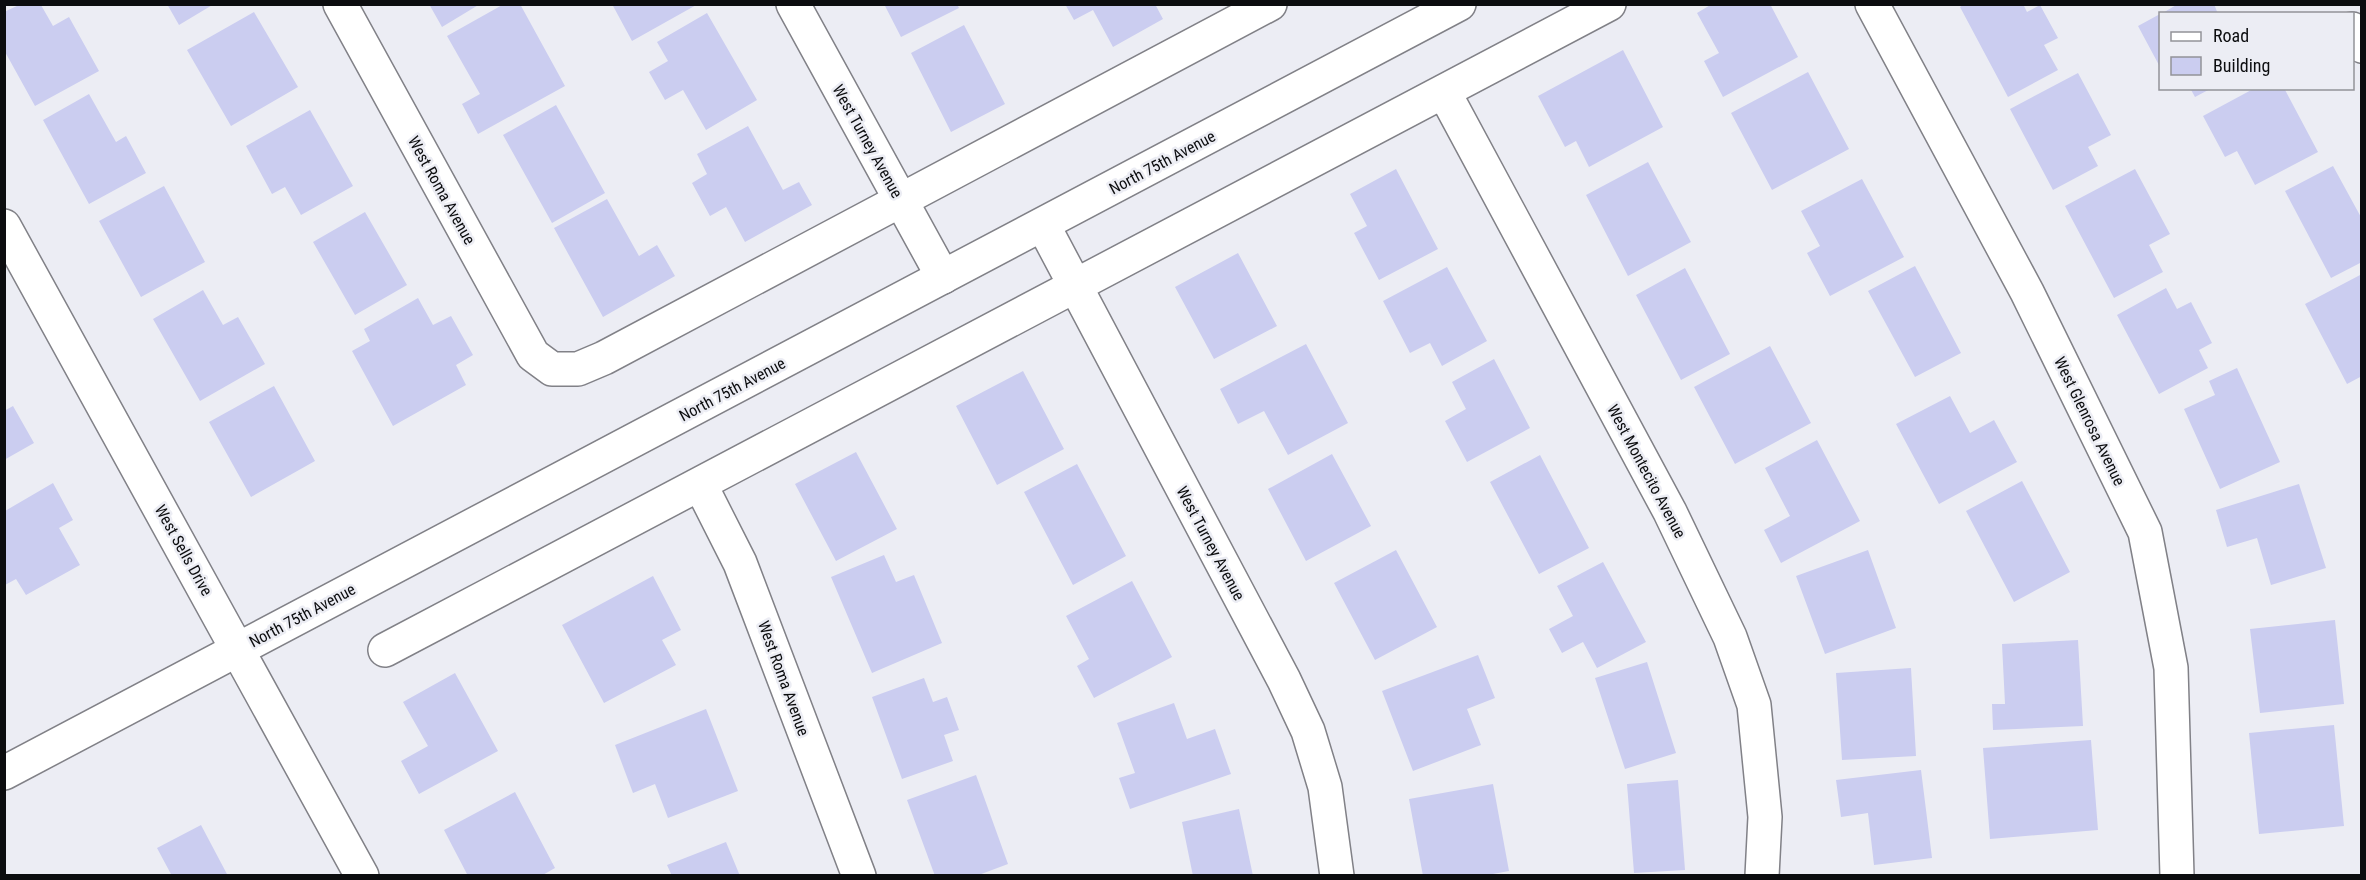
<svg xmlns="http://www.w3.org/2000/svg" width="2366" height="880" font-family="'Roboto Condensed',sans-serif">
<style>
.building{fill:#cbcdf0}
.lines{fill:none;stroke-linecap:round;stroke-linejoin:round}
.minor-casing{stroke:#818187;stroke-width:36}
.secondary-casing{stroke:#818187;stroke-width:36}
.minor{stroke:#fff;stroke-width:33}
.secondary{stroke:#fff;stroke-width:33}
.labels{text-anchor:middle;stroke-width:5;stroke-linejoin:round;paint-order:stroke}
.street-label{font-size:16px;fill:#0c0d0f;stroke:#ecedf4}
</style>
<rect width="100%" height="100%" fill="#ecedf4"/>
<path class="building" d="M167 4H214L179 25Z
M429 4H480L442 27Z
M504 4H520L565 86 478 134 462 104 480 94 447 36Z
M612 4H698L632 41Z
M884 4H957L959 8 901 37Z
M1065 4H1155L1163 19 1113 47 1093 10 1074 20Z
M1712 4H1770L1798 57 1723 97 1704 61 1719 53 1697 13Z
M1964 4H2023L2027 12 2040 5 2058 38 2044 45 2058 70 2008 97 1960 7Z
M2178 4H2214L2218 14H2161Z
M19 5H41L53 26 69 17 99 71 35 106 4 50V12Z
M254 12 298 87 231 126 187 50Z
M707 13 757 100 706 130 683 90 665 100 649 72 668 61 657 42Z
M2160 14V67L2138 26Z
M964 25 1005 104 951 132 911 53Z
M1623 50 1663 127 1589 167 1576 141 1565 147 1538 96Z
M1808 72 1849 149 1772 190 1731 113Z
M2078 73 2111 135 2088 147 2098 166 2053 190 2010 109Z
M2190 88H2212L2195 97Z
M2255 88H2284L2318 152 2255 185 2237 151 2225 157 2203 116Z
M89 94 116 142 126 136 146 173 89 204 43 120Z
M556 105 605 193 552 223 503 135Z
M310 110 353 186 301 215 285 187 272 194 246 146Z
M748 126 783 190 799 182 812 205 745 242 726 207 710 216 692 183 707 174 697 154Z
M1648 162 1691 242 1628 276 1586 195Z
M2333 166 2362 219V262L2331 278 2285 191Z
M1396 169 1438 249 1379 280 1354 233 1367 226 1350 194Z
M2135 169 2170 234 2149 245 2163 272 2114 298 2065 206Z
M1862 179 1904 257 1830 296 1807 253 1820 246 1801 211Z
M164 186 205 262 141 297 99 221Z
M607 199 639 256 657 245 675 276 603 317 554 228Z
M365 212 407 285 355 315 313 242Z
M1238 253 1277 326 1214 359 1175 287Z
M1915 266 1961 353 1915 377 1868 291Z
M1447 267 1487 341 1442 366 1430 343 1410 353 1383 301Z
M1685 268 1730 354 1681 380 1636 295Z
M2362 274V376L2347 384 2305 304Z
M2166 288 2177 309 2191 302 2212 343 2199 350 2208 368 2159 394 2117 315Z
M203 290 223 325 238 317 265 364 200 401 153 319Z
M418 298 433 325 451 316 473 355 456 365 466 385 393 426 352 351 370 341 364 329Z
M1306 344 1348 423 1288 455 1264 411 1238 424 1220 389Z
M1770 346 1811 423 1735 464 1694 387Z
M1494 359 1530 428 1467 462 1445 421 1466 409 1452 382Z
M2237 368 2280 462 2220 489 2184 409 2215 395 2209 381Z
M1023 371 1064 449 997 485 956 406Z
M274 386 315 461 251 497 209 422Z
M1950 396 1970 433 1994 420 2017 462 1939 504 1896 424Z
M13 406 34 443 4 460V411Z
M1817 440 1860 521 1781 563 1764 530 1790 516 1765 468Z
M856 452 897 529 836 561 795 484Z
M1332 454 1371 526 1306 561 1268 489Z
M1540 455 1589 548 1539 574 1490 482Z
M1077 464 1126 556 1073 585 1024 492Z
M2022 481 2070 572 2014 602 1966 511Z
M53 483 73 520 59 528 80 565 26 595 16 579 5 585V511Z
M2299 484 2326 568 2271 585 2257 538 2227 547 2216 510Z
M1396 550 1437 627 1375 660 1334 583Z
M1868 550 1896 628 1825 654 1796 576Z
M884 555 896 582 914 575 942 643 872 673 831 577Z
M1603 562 1646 642 1597 668 1583 642 1562 653 1549 629 1573 616 1557 586Z
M653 576 681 630 662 640 676 665 604 703 562 625Z
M1132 581 1172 657 1094 698 1077 666 1089 659 1066 616Z
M2335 620 2344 704 2260 713 2250 629Z
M2078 640 2083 726 1993 730 1992 704H2005L2002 644Z
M1478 655 1495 698 1467 709 1481 745 1413 771 1382 691Z
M1647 662 1676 753 1625 769 1595 678Z
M1911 668 1916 756 1842 760 1836 673Z
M455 673 498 751 419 794 401 761 428 746 403 702Z
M924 678 933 702 947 697 959 730 944 735 953 761 902 779 872 697Z
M1174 703 1187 739 1215 729 1231 774 1130 809 1119 778 1135 773 1117 723Z
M706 709 738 791 668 818 655 784 633 793 615 745Z
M2334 725 2344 826 2259 834 2249 733Z
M2091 740 2098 830 1990 839 1983 748Z
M1921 770 1932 858 1874 865 1868 813 1841 817 1836 780Z
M976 775 1008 864 976 876H935L907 800Z
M1678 780 1685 870 1634 873 1627 784Z
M1493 784 1509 871 1482 876H1423L1409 799Z
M515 792 555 868 541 876H468L444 830Z
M1239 809 1253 876H1193L1182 822Z
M201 825 228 876H172L157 848Z
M726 842 740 876H672L667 865Z"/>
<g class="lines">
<defs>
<path id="minor" d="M340 4 533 355 552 369H578L604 358 1270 4
M793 4 943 277
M1872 4 2027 292 2145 532 2171 668 2177 876
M2352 29 2362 46
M1444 92 1670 512 1730 637 1754 705 1765 817 1762 876
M1043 225 1284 680 1308 731 1325 787 1337 876
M4 226 362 876
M700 484 740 563 859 876
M385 650 1609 4"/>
<path id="secondary" d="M4 773 1459 4"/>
</defs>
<use href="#minor" class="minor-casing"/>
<use href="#secondary" class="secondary-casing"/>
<use href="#minor" class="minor"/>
<use href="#secondary" class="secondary"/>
</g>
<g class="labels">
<g class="street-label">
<text transform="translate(868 141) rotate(61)" y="6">West Turney Avenue</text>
<text transform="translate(1162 162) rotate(-28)" y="6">North 75th Avenue</text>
<text transform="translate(442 190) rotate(61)" y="6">West Roma Avenue</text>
<text transform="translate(732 389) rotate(-28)" y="6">North 75th Avenue</text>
<text transform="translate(2090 421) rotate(64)" y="6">West Glenrosa Avenue</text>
<text transform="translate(1647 471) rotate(62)" y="6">West Montecito Avenue</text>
<text transform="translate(1211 543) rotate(62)" y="6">West Turney Avenue</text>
<text transform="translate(184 550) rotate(61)" y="6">West Sells Drive</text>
<text transform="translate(302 615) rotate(-28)" y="6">North 75th Avenue</text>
<text transform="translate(784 678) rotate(70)" y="6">West Roma Avenue</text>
</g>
</g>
<rect width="2366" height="880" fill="none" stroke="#0c0d0f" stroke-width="12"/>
<rect x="2159" y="12" width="195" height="78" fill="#ecedf4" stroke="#929398" stroke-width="1.5"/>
<rect x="2171" y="32" width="30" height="9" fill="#ffffff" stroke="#929398" stroke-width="1.5"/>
<text x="2213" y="42" font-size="18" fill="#0c0d0f">Road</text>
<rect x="2171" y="57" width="30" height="18" fill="#cbcdf0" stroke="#929398" stroke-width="1.5"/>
<text x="2213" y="72" font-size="18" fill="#0c0d0f">Building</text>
</svg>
